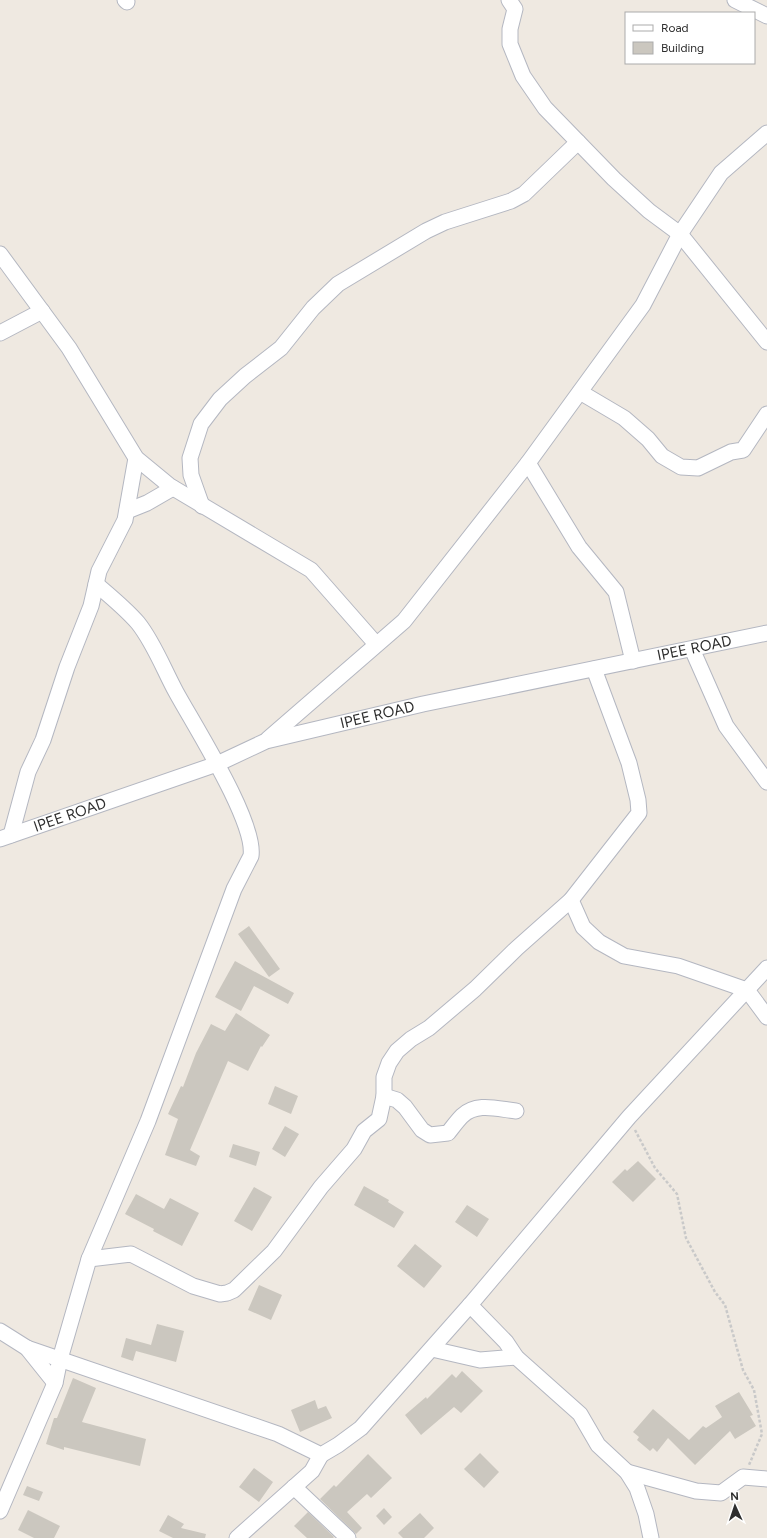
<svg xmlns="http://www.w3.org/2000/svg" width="767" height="1538" font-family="Figtree,sans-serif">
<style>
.building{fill:#cbc7bf}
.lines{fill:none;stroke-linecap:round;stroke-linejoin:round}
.minor-casing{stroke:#b4b7c1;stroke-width:17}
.path{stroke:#c9c9c9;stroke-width:2.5;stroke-dasharray:3 2;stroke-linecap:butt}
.minor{stroke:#fff;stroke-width:15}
.labels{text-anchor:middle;stroke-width:3;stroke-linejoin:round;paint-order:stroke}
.street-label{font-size:15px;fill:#2e2e2e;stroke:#fff}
</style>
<rect width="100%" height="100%" fill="#efe9e1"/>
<path class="building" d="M249 926 280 969 269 977 238 934Z
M235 961 294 993 288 1004 254 986 241 1011 215 997Z
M236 1013 270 1035 262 1047 261 1046 248 1071 228 1061 190 1150 200 1156 196 1166 165 1155 178 1119 168 1114 181 1086 183 1087 196 1053 211 1024 225 1031Z
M275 1086 298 1096 291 1114 268 1104Z
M285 1126 299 1134 285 1157 272 1149Z
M233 1144 260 1152 256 1166 229 1157Z
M638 1161 656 1179 633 1202 612 1182 625 1169 627 1171Z
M364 1186 389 1200 388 1202 404 1212 394 1228 354 1205Z
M254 1187 272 1197 252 1231 234 1221Z
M136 1194 164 1209 170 1198 199 1213 182 1246 153 1231 154 1229 125 1214Z
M467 1205 489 1219 477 1237 455 1222Z
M415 1244 442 1266 424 1288 397 1266Z
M259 1285 282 1295 271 1320 248 1310Z
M157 1324 184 1331 176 1362 136 1351 133 1361 121 1357 126 1338 151 1345Z
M462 1371 483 1391 461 1413 454 1407 421 1435 405 1415 426 1397 427 1399 452 1374 456 1378Z
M73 1378 96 1388 82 1422 146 1439 140 1466 64 1447V1450L46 1444 54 1418H57Z
M739 1392 753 1415 750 1416 756 1426 735 1439 730 1431 695 1465 668 1438 657 1452 653 1448 650 1451 637 1440 639 1437 633 1432 653 1409 689 1440 703 1426 706 1428 722 1417 715 1406Z
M315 1400 318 1409 326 1406 332 1418 300 1432 291 1410Z
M480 1453 499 1472 484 1488 464 1469Z
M368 1454 392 1478 371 1498 367 1494 347 1512 362 1528 356 1534 320 1499 334 1485 336 1487Z
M254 1468 273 1482 259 1502 239 1487Z
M27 1486 43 1492 39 1501 23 1495Z
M384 1508 392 1517 384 1525 376 1516Z
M28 1510 60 1526 54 1538H34L18 1530Z
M308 1512 334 1537 333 1538H307L294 1526Z
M420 1513 434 1528 424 1538H403L398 1533Z
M168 1515 184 1524 181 1528 206 1534 205 1538H173L159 1531Z"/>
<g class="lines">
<defs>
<g id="minor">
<path d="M125 0 127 2"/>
<path d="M509 0 515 9 510 29V44L523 76 545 108 614 179 649 211 680 234 767 342"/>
<path d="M735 0 767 16"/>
<path d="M0 254 69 348 136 458 170 486 311 570 376 644"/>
<path d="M0 333 42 311"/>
<path d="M580 392 624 418 648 439 662 456 681 467 698 468 731 452 743 450 767 414"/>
<path d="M528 463 579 547 616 592 633 661"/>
<path d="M202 506 191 475 190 458 201 424 220 399 245 376 281 348 313 308 338 284 426 231 445 222 511 201 524 194 578 142"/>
<path d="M127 511 147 503 173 488"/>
<path d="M692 649 726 726 767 782"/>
<path d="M268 739 404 621 528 463 643 305 680 234 721 173 767 133"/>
<path d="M11 835 28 772 43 740 67 667 91 606 99 571 125 520 136 458"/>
<path id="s1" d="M0 839 217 764 266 741 423 704 767 633"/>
<path d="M571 900 583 927 599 942 624 956 678 966 747 990 767 1017"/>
<path d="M384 1096 397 1100 405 1107 422 1130 430 1135 448 1133C452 1128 457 1121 462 1116 477 1102 497 1109 516 1111"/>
<path d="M89 1259 131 1254 193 1286 220 1294 227 1293 234 1290 274 1251 321 1187 354 1149 364 1131 379 1119 384 1096V1077L389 1063 397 1051 411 1039 429 1028 475 989 517 948 571 900 639 813 638 800 629 763 594 669"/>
<path d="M470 1305 506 1342 516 1357 580 1414 598 1445 627 1472 637 1488 646 1514 651 1538"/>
<path d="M0 1331 27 1348 278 1434 321 1455 338 1445 361 1428 470 1305 629 1117 767 968"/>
<path d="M27 1348 55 1383"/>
<path d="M432 1349 480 1360 516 1357"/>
<path d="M627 1472 696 1491 721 1493 743 1477 767 1479"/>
<path d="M294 1487 348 1538"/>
<path d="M0 1511 55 1383 60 1359 89 1259 148 1121 234 889 251 856C256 822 194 725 176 692 164 670 154 643 138 623 126 609 110 596 96 584"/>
<path d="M237 1538 312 1471 321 1455"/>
</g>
</defs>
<use href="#minor" class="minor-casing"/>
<path class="path" d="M635 1130 655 1168 677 1194 686 1238 715 1292 725 1305 743 1370 754 1390 762 1434 749 1465"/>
<use href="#minor" class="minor"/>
</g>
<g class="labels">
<g class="street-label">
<text dy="5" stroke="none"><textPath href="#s1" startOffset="722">IPEE ROAD</textPath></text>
<text dy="5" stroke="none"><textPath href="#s1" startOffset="398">IPEE ROAD</textPath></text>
<text dy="5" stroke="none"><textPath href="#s1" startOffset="74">IPEE ROAD</textPath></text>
</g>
</g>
<rect x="625" y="12" width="130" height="52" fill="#ffffff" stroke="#ababab"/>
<rect x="633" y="25" width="20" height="6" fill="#ffffff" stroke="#ababab"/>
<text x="661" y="32" font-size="12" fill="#2e2e2e">Road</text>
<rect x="633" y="42" width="20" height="12" fill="#cbc7bf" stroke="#ababab"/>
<text x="661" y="52" font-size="12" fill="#2e2e2e">Building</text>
<g transform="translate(735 1506) rotate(357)" stroke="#ffffff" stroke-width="3" paint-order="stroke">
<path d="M0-3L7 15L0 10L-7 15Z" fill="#2e2e2e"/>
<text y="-6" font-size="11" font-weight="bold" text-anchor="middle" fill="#2e2e2e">N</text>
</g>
</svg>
